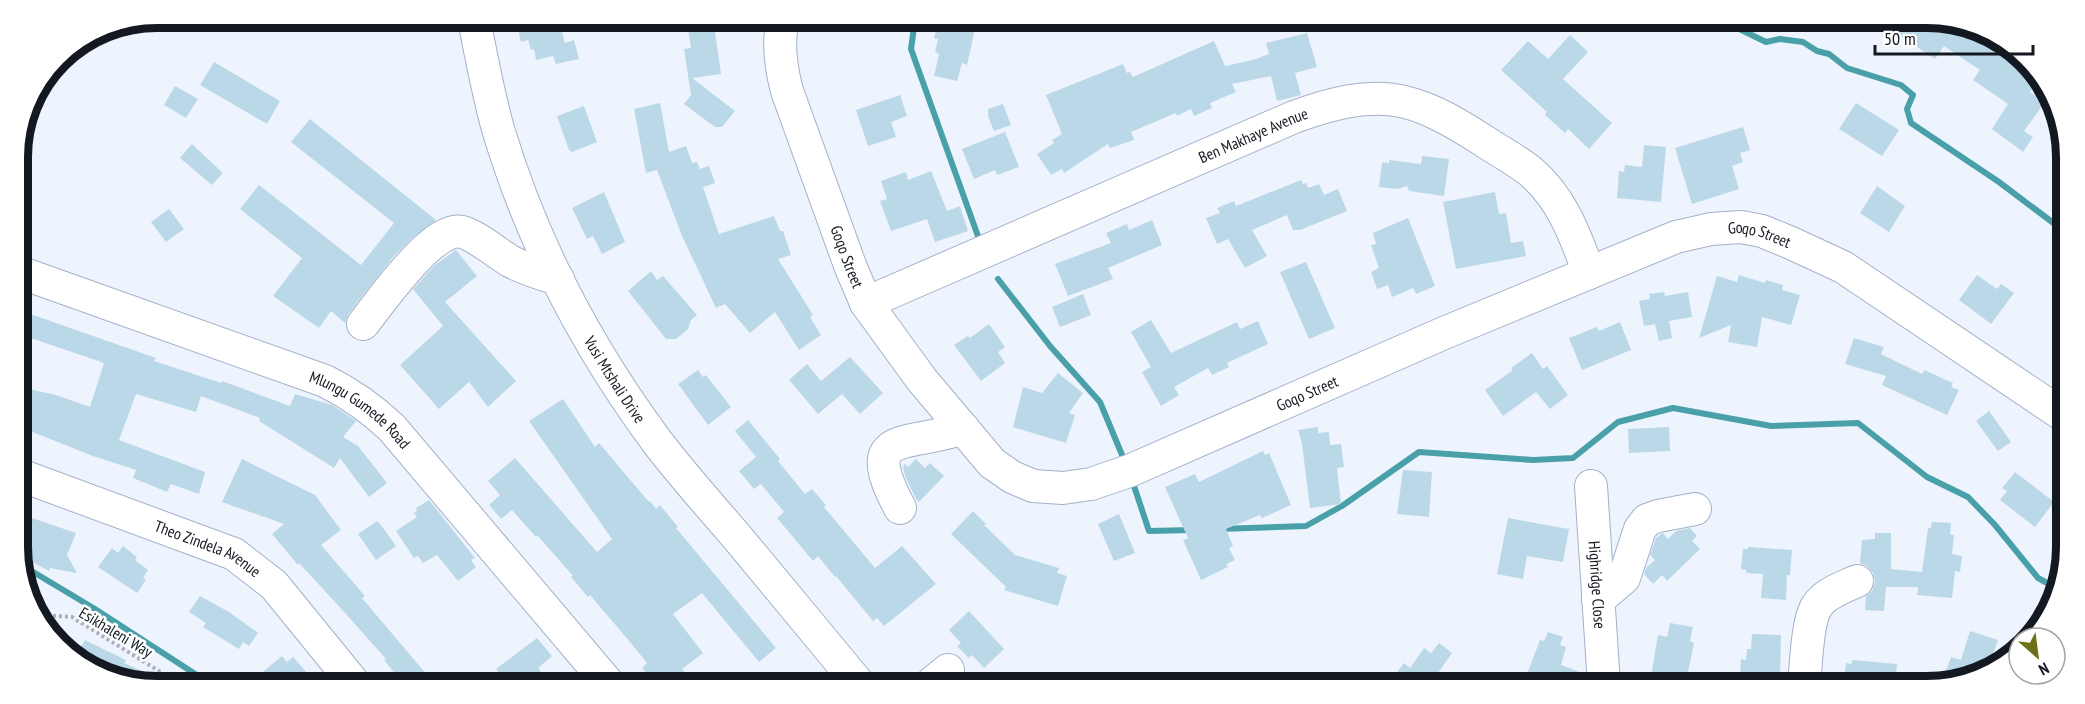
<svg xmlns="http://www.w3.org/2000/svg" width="2085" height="704" font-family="'PT Sans Narrow',sans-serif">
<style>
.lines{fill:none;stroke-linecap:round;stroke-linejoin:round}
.stream{stroke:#4aa0a9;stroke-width:6}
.building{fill:#bbd8e8}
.minor-casing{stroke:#a3b1c9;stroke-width:34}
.path{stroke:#abb0ba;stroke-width:4;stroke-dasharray:3 3;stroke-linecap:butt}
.minor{stroke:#fff;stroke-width:32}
.labels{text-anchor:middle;stroke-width:5;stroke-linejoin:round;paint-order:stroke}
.street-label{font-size:16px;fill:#141921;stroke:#fff}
.rim{fill:none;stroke:#141921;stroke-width:8}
</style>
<rect width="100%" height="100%" fill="#eef4fe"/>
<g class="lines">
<path class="stream" d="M915 20 911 49 979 239
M1725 22 1766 42 1780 39 1803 42 1817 51 1829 54 1847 68 1901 85 1913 95 1907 109 1911 123 1999 182 2064 231
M998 279 1050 346 1100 402 1125 462
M1132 480 1149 531 1193 530
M1218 529 1306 526 1342 506 1419 452 1533 460 1573 458 1618 422 1673 408 1771 426 1858 423 1927 477 1968 497 1995 525 2038 578 2058 589
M21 567H25L95 609 206 681"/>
</g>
<path class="building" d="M516 19H556L557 25 560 24 565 43 574 40 579 59 556 64 553 56 536 60 534 49 531 50 528 40 521 42Z
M939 20H977L967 65 962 63 957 81 934 76 939 54 935 52 938 39 934 38Z
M1881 23H1941L1962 37 1970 27 2033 68 2039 79 2030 92 2045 102 2024 131 2033 137 2023 152 1992 129 2008 104 1973 80 1980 70 1944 46 1935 59Z
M714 25 721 74 692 78 735 111 722 127H715L684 104 691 95 684 49 691 48 688 29Z
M1307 33 1317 67 1295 73 1301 95 1277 101 1271 76 1232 84 1236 92 1210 103 1212 108 1194 116 1191 109 1177 116 1176 113 1131 132 1134 140 1110 148 1108 144 1064 173 1062 169 1051 175 1037 154 1054 143 1052 140 1062 134 1046 95 1123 64 1127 73 1130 72 1133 77 1214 41 1225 66 1253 60 1269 54 1266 43Z
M1570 35 1588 52 1563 79 1612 123 1589 149 1568 129 1565 133 1545 115 1547 112 1501 70 1528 41 1548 59Z
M214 62 280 101 267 124 200 85Z
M175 86 198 99 186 118 164 105Z
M900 95 907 116 891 122 896 137 868 146 856 110Z
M660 103 669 152 686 146 692 163 697 162 700 169 709 166 715 183 703 187 719 234 774 216 780 231H783L791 255 778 259 813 315 810 317 821 335 799 350 775 312 750 333 725 304 716 308 682 236 657 170 646 173 634 109Z
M1856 103 1899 130 1882 156 1839 129Z
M1003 104 1011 125 994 131 988 116V109Z
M584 106 597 142 572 152 569 150 557 116Z
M310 119 436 220 411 239 394 256 349 313 345 323 331 311 319 328 273 296 302 258 240 209 259 185 361 265 394 223 291 142Z
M1743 127 1750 150 1740 153 1743 162 1732 166 1739 189 1692 204 1675 148Z
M1005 132 1019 167 997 175 995 170 974 179 962 149Z
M192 144 223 173 212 185 180 158Z
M1644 145 1666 147 1661 202 1617 198 1619 171 1624 172 1625 165 1642 167Z
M1422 156 1449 159 1444 196 1409 191 1407 186 1398 189 1379 187 1382 162 1389 163V160L1421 164Z
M931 171 947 211 960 206 968 231 935 242 927 219 891 231 880 201 887 199 881 181 906 172 908 180Z
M1301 180 1303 184 1306 183 1308 188 1319 184 1324 195 1338 189 1347 211 1300 230H1293L1287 215 1252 230 1267 256 1245 268 1228 239 1217 244 1206 218 1220 213 1217 208 1234 201 1236 206Z
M1877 186 1905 206 1889 232 1860 213Z
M604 192 625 242 602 254 593 236 587 239 572 208Z
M1495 192 1499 214 1506 213 1511 243 1523 241 1526 256 1456 269 1443 202Z
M169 209 184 229 166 242 151 222Z
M1408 218 1435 286 1416 294 1413 288 1392 297 1388 285 1377 289 1371 272 1379 268 1371 245 1376 244 1373 233Z
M1152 220 1162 245 1108 268 1113 279 1068 296 1055 264 1111 243 1106 233 1127 224 1129 230Z
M456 250 477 276 445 302 516 381 488 407 469 382 439 409 400 365 443 326 413 289 435 265Z
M1306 262 1335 328 1309 339 1280 272Z
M651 271 657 280 663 276 697 315 691 320 688 329 676 339H666L628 291Z
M1739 275 1765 283 1766 280 1783 285 1782 290 1800 295 1791 325 1762 317 1757 347 1728 342 1731 325 1699 338 1717 276 1737 282Z
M1977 275 1997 289 2001 284 2014 293 1991 324 1959 300Z
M1664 292 1665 296 1688 292 1692 317 1669 321 1672 338 1659 341 1655 324 1644 326 1639 301 1650 299 1649 294Z
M1083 294 1091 315 1060 327 1052 307Z
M19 310 156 358 154 361 221 383 222 381 290 406 295 394 332 405 356 421 343 437 358 446 387 483 369 497 340 458 334 468 259 421 260 418 201 396 196 412 136 394 119 440 205 472 199 494 171 484 167 492 133 478 136 470 93 456 20 427V387L56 395 90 407 104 363 19 334Z
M1151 320 1171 353 1237 322 1240 329 1258 321 1268 344 1227 363 1229 367 1212 375 1208 368 1174 387 1179 395 1161 406 1142 372 1151 367 1131 332Z
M1620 322 1631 350 1582 370 1569 338 1597 327 1599 331Z
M989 324 1005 347 998 352 1005 363 981 381 954 345 968 336 970 338Z
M1854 338 1884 347 1881 354 1922 374 1924 370 1953 383 1951 387 1959 390 1947 415 1882 385 1886 376 1845 364Z
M1532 353 1543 369 1547 366 1568 395 1550 409 1536 392 1503 416 1485 390 1513 370 1511 368Z
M850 357 883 393 860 414 842 394 818 414 789 380 807 364 821 381Z
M698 370 703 377 706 375 731 407 708 425 678 384Z
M1058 373 1083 393 1069 413 1075 415 1066 443 1013 427 1023 387 1042 393Z
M563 399 595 447 599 443 649 502 650 501 656 509 660 505 678 527 676 528 776 648 759 662 702 593 673 614 703 653 682 669 694 683 654 682 642 668 647 663 630 642 590 595 588 597 571 577 573 576 537 535 536 537 512 510 501 519 489 505 500 495 488 481 515 458 597 552 612 539 529 421Z
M1989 411 2011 442 1998 451 1976 421Z
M748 420 780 459 778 461 805 494 812 489 826 505 824 507 875 568 902 546 936 584 884 626 877 618 873 621 836 576 835 577 818 556 813 561 777 518 784 512 761 484 754 489 739 471 756 457 735 431Z
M1318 427V433L1329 432 1330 445 1341 444 1344 467 1337 468 1341 504 1310 508 1302 444 1298 430Z
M1669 427 1670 451 1629 453 1628 429Z
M1263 451 1265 455 1269 453 1291 505 1262 518 1260 515 1226 529 1233 546 1229 548 1235 560 1226 564 1228 567 1201 580 1183 540 1188 538 1165 487 1195 474 1199 482Z
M242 459 315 495 341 530 321 545 365 596 362 598 433 682H402L384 660 386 659 346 614 299 563 298 565 272 534 284 524 222 502Z
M916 459 925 468 930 463 944 476 919 502 916 499 905 476 903 466 905 464 908 467Z
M1403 470 1432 472 1429 517 1397 514Z
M2015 472 2054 502 2035 527 2000 500 2007 491 2002 488Z
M429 500 475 558 471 560 476 567 458 581 437 555 423 563 418 556 414 558 396 531 417 517 414 513 417 511 416 508Z
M973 511 986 524 984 525 1015 555 1059 568 1057 573 1067 576 1058 606 1004 590 1006 587 951 534Z
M20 514 76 533 67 555 77 573 50 568 49 571 21 556Z
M1119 514 1135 553 1114 561 1098 524Z
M1508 518 1569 529 1563 562 1527 556 1523 579 1497 574Z
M377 521 381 525 396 546 376 560 358 534Z
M1932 522 1951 523 1950 534 1954 535 1952 554 1962 556 1960 572 1955 571 1952 598 1917 595 1918 587H1886L1884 611 1865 610 1866 596 1872 591 1875 582 1873 573 1867 566 1860 563 1862 540 1875 539V533H1891V569L1922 572 1928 528H1931Z
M1690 528 1697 536 1692 541 1700 549 1667 581 1662 575 1653 584 1644 574 1646 568 1655 560 1650 555 1656 538 1663 533 1668 539 1676 531Z
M123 546 137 557 135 560 148 570 143 578 146 580 137 593 98 567 112 548 118 553Z
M1748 547 1792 550 1790 575H1787L1786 600 1761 598 1763 574 1746 573V570L1741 569 1743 549H1748Z
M200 596 229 612 258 633 249 646 243 642 239 649 203 627 206 623 189 612Z
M969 611 1004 649 984 668 972 655 969 658 957 646 961 643 949 630Z
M1670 623 1693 627 1690 641 1694 643 1688 672H1685L1683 680 1670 678 1667 685 1650 682 1658 635 1667 637Z
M1970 631 1998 640 1989 666 1941 684 1951 657 1961 660Z
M1548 632 1563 637 1560 645 1566 647 1561 665 1585 674 1586 685H1555L1527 674 1540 640 1544 641Z
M1752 634 1781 635 1780 677 1740 676 1741 659 1746 660 1747 649H1751Z
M537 638 552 656 538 668 549 682H507L496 669Z
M85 640 126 660 124 663 165 681H121L77 654Z
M1439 643 1452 653 1431 683 1433 684H1388L1404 663 1410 668 1424 648 1431 653Z
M282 656 287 662 293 657 308 674 300 682 252 681Z
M1852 660 1897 664 1895 686 1844 683 1846 663 1852 664Z"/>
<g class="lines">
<defs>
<g id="minor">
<path id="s1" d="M474 19C481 56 488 93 498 129 532 242 588 349 658 443 684 477 714 510 742 543 781 590 819 636 858 683"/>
<path id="s2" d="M783 20C777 43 781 68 787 91L851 268 866 303 922 380 992 463 1012 477 1033 486 1063 488 1091 484 1129 471 1444 333 1676 237 1711 229 1741 227 1762 231 1791 243 1843 267 2063 415"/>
<path id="s3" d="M19 272 325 381C351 394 371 408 392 428L607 682"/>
<path id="s4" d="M866 303 1294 117C1378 87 1410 93 1484 141 1499 151 1516 160 1530 171 1562 198 1575 235 1589 273"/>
<path d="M363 324C379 304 434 224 462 232 475 235 497 253 510 261 525 269 541 274 558 279"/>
<path id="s5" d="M20 475 234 554 274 585 353 682"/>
<path id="s6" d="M1591 486 1604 685"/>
<path d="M900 508C856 427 909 448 963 428"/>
<path d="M1598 600 1624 578 1640 529 1647 520 1658 516 1695 509"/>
<path d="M932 683 948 670"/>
<path d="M1804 685C1806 667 1807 620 1817 606 1825 593 1844 587 1857 581"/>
</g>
</defs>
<use href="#minor" class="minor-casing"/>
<path class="path" d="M41 615 72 617 175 681"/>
<use href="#minor" class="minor"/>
</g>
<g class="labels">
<g class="street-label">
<text dy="6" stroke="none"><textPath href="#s4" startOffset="422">Ben Makhaye Avenue</textPath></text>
<text dy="6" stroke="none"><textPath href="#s2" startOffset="1328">Goqo Street</textPath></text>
<text dy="6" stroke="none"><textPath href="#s2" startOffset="248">Goqo Street</textPath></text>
<text dy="6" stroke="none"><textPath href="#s1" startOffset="390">Vusi Mtshali Drive</textPath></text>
<text dy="6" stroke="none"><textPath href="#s2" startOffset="842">Goqo Street</textPath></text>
<text dy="6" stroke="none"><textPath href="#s3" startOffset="370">Mlungu Gumede Road</textPath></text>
<text dy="6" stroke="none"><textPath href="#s5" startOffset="202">Theo Zindela Avenue</textPath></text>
<text dy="6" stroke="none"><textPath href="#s6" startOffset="99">Highridge Close</textPath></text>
<text transform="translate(116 632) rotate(31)" y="6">Esikhaleni Way</text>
</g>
</g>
<path d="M0 0H2085V704H0ZM157 28H1927A129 129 0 0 1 2056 157V547A129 129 0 0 1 1927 676H157A129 129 0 0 1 28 547V157A129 129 0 0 1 157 28Z" fill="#fff" fill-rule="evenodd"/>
<path class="rim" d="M157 28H1927A129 129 0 0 1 2056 157V547A129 129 0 0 1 1927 676H157A129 129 0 0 1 28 547V157A129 129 0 0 1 157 28Z"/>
<g transform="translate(2037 656) rotate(152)"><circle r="28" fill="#ffffff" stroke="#a1a3a6" stroke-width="1.5"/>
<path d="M0-4.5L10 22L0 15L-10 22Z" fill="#6d7016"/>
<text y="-9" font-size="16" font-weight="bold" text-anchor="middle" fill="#141921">N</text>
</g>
<path d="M1875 45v9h158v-9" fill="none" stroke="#141921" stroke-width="3"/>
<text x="1884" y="45" font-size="18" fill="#141921" stroke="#ffffff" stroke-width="4.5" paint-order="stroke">50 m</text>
</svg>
